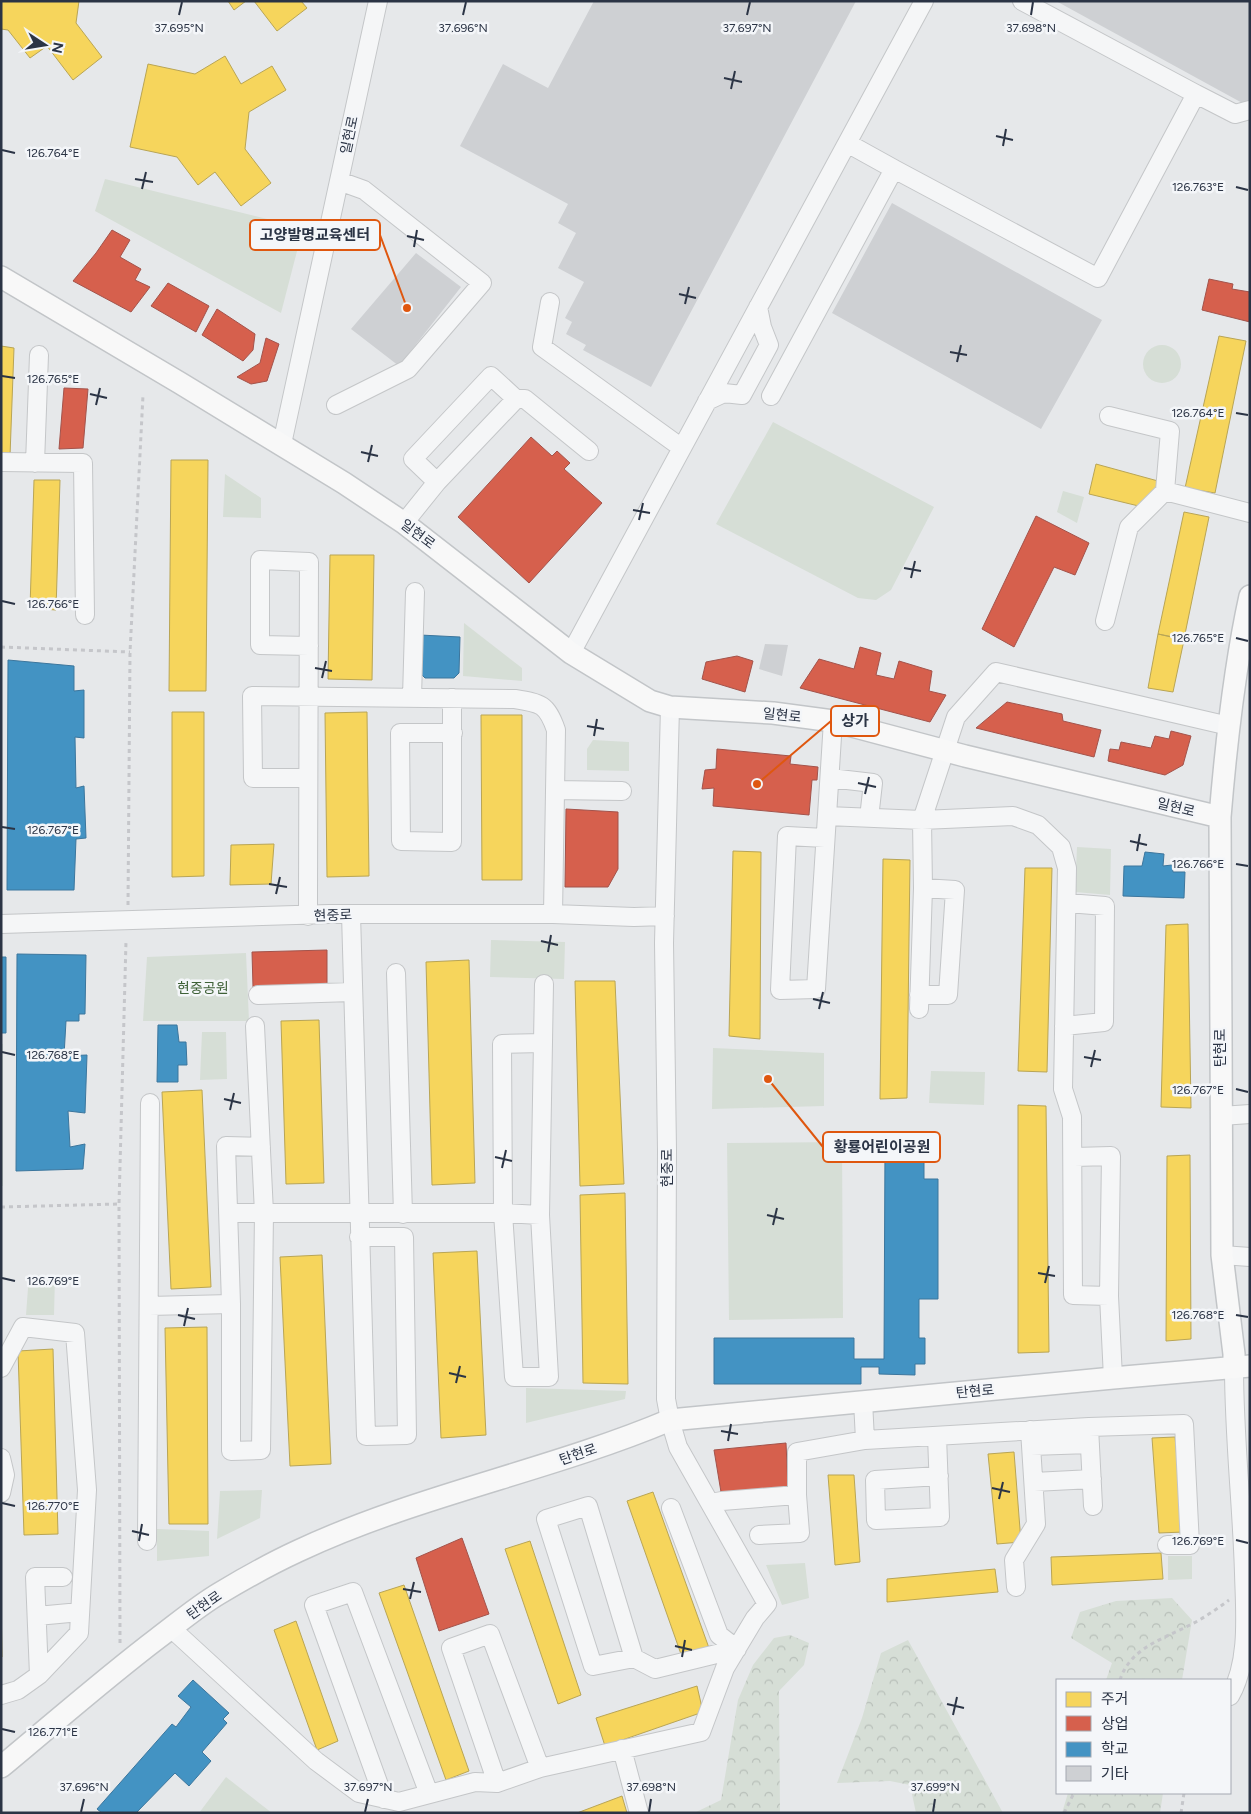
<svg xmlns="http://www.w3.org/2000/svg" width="1251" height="1814" font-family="Figtree,'Noto Sans KR',sans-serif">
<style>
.forest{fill:url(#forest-crowns)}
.park{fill:#d6ded6}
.homes{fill:#f6d55c;stroke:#b9a555}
.shops{fill:#d6604d;stroke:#a3534b}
.schools{fill:#4393c3;stroke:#3c769d}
.building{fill:#ced0d3}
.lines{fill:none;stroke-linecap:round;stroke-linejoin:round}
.minor-casing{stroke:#c4c6c8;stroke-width:20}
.major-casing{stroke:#c2c5c8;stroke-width:24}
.path{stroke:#c5c6ca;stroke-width:3;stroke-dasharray:4 4;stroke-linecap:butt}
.minor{stroke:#f5f6f7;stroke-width:18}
.major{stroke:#f8f8f8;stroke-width:21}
.ticks{fill:none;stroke:#2b3445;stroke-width:2}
.labels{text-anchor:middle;stroke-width:5;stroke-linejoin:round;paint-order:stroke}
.street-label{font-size:14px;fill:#2b3445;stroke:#f4f6f9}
.park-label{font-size:14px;fill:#3f6138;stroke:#f4f6f9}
.ticks-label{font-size:12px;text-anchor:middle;fill:#2b3445;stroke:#f4f6f9;stroke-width:5;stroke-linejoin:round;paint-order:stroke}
.leader{fill:none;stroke:#df570f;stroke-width:2}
.callout-dot{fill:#df570f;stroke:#f4f6f9;stroke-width:2}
.callout{fill:#f4f6f9;stroke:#df570f;stroke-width:2}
.callout-label{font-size:15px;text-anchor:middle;font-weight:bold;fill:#2b3445}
</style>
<defs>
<pattern id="forest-crowns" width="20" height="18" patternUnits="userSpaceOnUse" patternTransform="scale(1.25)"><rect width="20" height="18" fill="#d6ded6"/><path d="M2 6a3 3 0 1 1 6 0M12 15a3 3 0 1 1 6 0" fill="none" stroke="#b8bfb9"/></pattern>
</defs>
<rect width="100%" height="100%" fill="#e6e8ea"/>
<path class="forest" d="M1172 1598 1192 1620 1182 1680H1106L1112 1663 1071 1638 1080 1612 1116 1601Z
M790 1635 809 1643 804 1665 779 1691 780 1813H694L721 1800 738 1700 753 1665 774 1638Z
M908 1640 1003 1813H916L910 1785 890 1781 837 1783 862 1718 881 1653Z
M1068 1793H1163L1160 1813H1062Z"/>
<path class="park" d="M105 179 303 228 281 313 95 211Z
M1143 364a19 19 0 1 1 38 0a19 19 0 1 1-38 0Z
M773 422 934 507 891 590 876 600 858 598 716 524Z
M225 474 261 498V518L223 517Z
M1063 491 1084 497 1077 523 1057 512Z
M464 623 522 668V681L463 676Z
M593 740 629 742V771L587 770V749Z
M1077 847 1111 849 1110 895 1075 892Z
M491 940 565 942 564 979 490 977Z
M246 953 249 1021H143L147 957Z
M202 1032H226L227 1079 200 1080Z
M1 1044H3V1186H1Z
M713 1048 824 1053V1106L712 1109Z
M931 1071 985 1072 984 1105 929 1103Z
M842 1142 843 1318 729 1320 727 1143Z
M29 1275 55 1276 54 1315H26Z
M526 1388 626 1391 625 1399 526 1423Z
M262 1490 260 1518 217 1539 220 1491Z
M157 1529 209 1531V1556L157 1561Z
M1168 1556H1192V1579L1168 1580Z
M805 1563 809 1598 782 1605 766 1565Z
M226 1777 272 1813H199Z"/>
<path class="homes" d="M1 1H79L76 23 102 57 73 80 47 46 30 58 8 30 1 29Z
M228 1H246L234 10Z
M254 1H301L307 8 277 31Z
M225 56 241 84 272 66 286 90 249 112 245 149 271 183 241 206 215 172 198 185 177 157 130 147 148 64 195 74Z
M1219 336 1246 341 1215 493 1185 488Z
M1 346 14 348 10 456 1 455Z
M171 460H208L206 691H169Z
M1096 464 1158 481 1151 509 1089 494Z
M34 480H60L56 610 30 608Z
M1184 512 1209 517 1184 639 1158 634Z
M330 555H374L372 680 328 679Z
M1158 634 1184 640 1173 692 1148 688Z
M172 712H204V876L172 877Z
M367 712 369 876 327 877 325 713Z
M481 715H522V880H482Z
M274 844 271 884 230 885 231 845Z
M733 851 761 852 760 1039 729 1036Z
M883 859 910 860 907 1098 880 1099Z
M1025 868H1052L1047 1072 1018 1071Z
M1188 924 1191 1108 1161 1107 1166 925Z
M469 960 475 1183 432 1185 426 962Z
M575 981H615L624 1184 580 1186Z
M319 1020 324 1183 286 1184 281 1021Z
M202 1090 211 1287 171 1289 162 1092Z
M1018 1105 1046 1106 1049 1352 1018 1353Z
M1190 1155 1191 1339 1166 1341 1167 1156Z
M625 1193 628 1384 583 1383 580 1195Z
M477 1251 486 1435 441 1438 433 1253Z
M322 1255 331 1464 290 1466 280 1257Z
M207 1327 208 1524H169L165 1328Z
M53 1349 58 1534 24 1535 18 1351Z
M1175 1437 1184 1532 1159 1533 1152 1438Z
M1014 1452 1021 1542 997 1544 988 1454Z
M828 1475H854L860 1562 835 1565Z
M653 1492 709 1648 682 1657 627 1501Z
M530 1541 581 1695 558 1704 505 1549Z
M1161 1553 1163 1579 1052 1585 1051 1557Z
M995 1569 998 1592 887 1602V1579Z
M404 1585 469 1771 446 1780 379 1593Z
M1 1601 2 1657H1Z
M296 1621 338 1741 317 1750 274 1630Z
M697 1686 703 1712 605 1746 596 1718Z
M622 1796 627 1813H577Z"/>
<path class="shops" d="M112 230 130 240 120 257 141 269 135 280 150 287 131 312 73 281 96 253Z
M1209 279 1233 284 1232 289 1250 292V322L1202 310Z
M168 283 209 306 196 332 151 306Z
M217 309 255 334 253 350 243 361 202 335Z
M266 338 279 344 267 381 251 384 237 377 260 363Z
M64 388 88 389 83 448 59 449Z
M531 437 552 456 557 451 570 463 564 469 602 503 529 583 458 517Z
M1036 516 1089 543 1075 575 1054 567 1014 647 982 629Z
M860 647 881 653 876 675 894 679 899 661 932 671 929 691 946 695 930 722 800 688 819 659 854 669Z
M737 656 753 661 745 692 702 679 706 662Z
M1007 702 1062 714 1063 721 1101 730 1094 757 976 728Z
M1171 731 1191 736 1183 765 1165 775 1108 761 1110 749 1119 750 1121 742 1151 748 1155 736 1169 739Z
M717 749 791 756 790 764 818 767 817 780H812L809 815 713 806 714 788 702 789 705 770 716 769Z
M566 809 618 812V869L608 887H565Z
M327 950V985L253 987 252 952Z
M786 1443 788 1489 721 1492 714 1450Z
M462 1538 489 1614 439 1631 416 1558Z"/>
<path class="schools" d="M420 635 460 637 459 673 454 678H425L419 672Z
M8 660 74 666V691L84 690V738L75 737 76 788 84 786 86 838 76 839 74 890H7Z
M1145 852 1164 854 1163 866 1172 865 1173 872H1185L1184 898 1123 896 1124 866H1142Z
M17 954 86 955 85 1014H79V1021H66L64 1056 87 1055 85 1113 68 1111 70 1147 85 1144 83 1169 16 1171Z
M1 957H6V1033H1Z
M158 1025H177L179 1042H186L187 1065H178V1082H157Z
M885 1146H924V1179H938V1299H919V1338H925V1364H915V1375L879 1374V1367H861V1384H714V1338H854V1359H884Z
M193 1680 229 1713 223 1719 227 1723 202 1752 211 1761 189 1786 175 1773 136 1813H102L97 1809 172 1724 176 1727 191 1707 178 1696Z"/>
<path class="building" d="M594 1H856L651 387 583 350 586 345 566 334 572 322 565 318 584 282 558 268 576 233 558 223 568 204 460 146 503 64 548 88Z
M1056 1H1250V98L1246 105Z
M892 203 1102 320 1041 429 832 313Z
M416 253 461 287 399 366 351 329Z
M765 644 788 645 782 676 759 669Z"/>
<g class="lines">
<defs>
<path id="minor" d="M1196 94 1235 114 1250 110
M894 169 1098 278 1196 94 1022 1
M550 302 542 347 682 448
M771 396 894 169 847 143
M516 399H525L589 451
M707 401 724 393 742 395 769 345 762 327 758 307
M336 405 408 369 482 283 364 190 339 181
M282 444 378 1
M1 462 83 463 85 615
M35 463 39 355
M1165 491 1250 513
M404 523 437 482 516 399 491 376 413 459 437 482
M1105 621 1129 527 1165 491 1170 431 1109 416
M571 653 924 1
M412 697 415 592
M452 698V842L401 841 400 733H453
M308 778H253L252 696 515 699C541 703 547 704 556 730L553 914
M830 778 873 783 869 818
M555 790 622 791
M827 816 922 820 1013 816 1038 825 1061 847 1067 868 1063 1089 1072 1117 1073 1295 1109 1296
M825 838 787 836 780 990 816 989 833 721
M351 914 366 1436 407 1435 404 1237H359
M308 916V891L309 562 260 560V645L309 646
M1 924 329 914H553L634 917 665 916
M396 973 403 1214
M258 995 352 992
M919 995H948L955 890 923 888
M919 1009 923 888 922 820 956 717 996 672 1229 726
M255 1026 264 1213 261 1450 231 1451V1304L226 1146 261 1147
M1064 1026 1104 1022 1105 906 1068 903
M543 1043 502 1044 503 1213 514 1377H549L540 1215 544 984
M1221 1116 1250 1114
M1074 1157 1111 1156 1109 1296 1113 1378
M228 1213H503L540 1215
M1222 1255 1250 1257
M149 1306 231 1304
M1 1368 23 1327 75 1333 87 1490 79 1633 39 1675 18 1690 1 1695
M863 1401 865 1440
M1089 1427 1093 1506
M937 1436 940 1517 876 1520 875 1480 939 1476
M1031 1446 1090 1444
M1 1458 5 1475 1 1493
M1034 1482 1092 1479
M710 1503 722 1501 797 1495
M671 1508 719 1635 737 1649
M759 1535 800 1533 797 1495V1452L865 1440 1089 1427 1184 1424 1190 1545H1167
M147 1541 150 1103
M1016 1587 1014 1560 1036 1524 1030 1430
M37 1616 80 1612
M171 1628 316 1761 359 1793 399 1802 475 1782 497 1783 540 1768 701 1732 725 1668 755 1618 767 1604 678 1447 670 1420 666 1399 667 1150 664 943 670 707
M634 1658 588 1506 546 1519 593 1666 634 1658 655 1669 737 1649
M39 1675 35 1577H63
M1230 1696C1250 1661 1245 1612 1244 1573 1242 1505 1234 1436 1234 1368
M622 1749 639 1813
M497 1783 451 1648 490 1634 540 1768
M384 1799 314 1605 353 1592 429 1794"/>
<path id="major" d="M1 277 180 383 344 483 404 523 571 653 650 701 670 707 773 713 833 721 965 756 1220 817
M1234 1368V1354L1222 1255 1220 817C1226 744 1234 669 1250 596
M1 1767C53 1724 104 1679 158 1638 178 1623 198 1606 220 1593 245 1578 272 1563 298 1551 417 1495 549 1471 670 1420L1113 1378 1250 1366"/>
</defs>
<use href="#minor" class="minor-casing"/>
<use href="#major" class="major-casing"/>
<path class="path" d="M1 647 130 652
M128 905 130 652 143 395
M1 1207 119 1204
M120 1643 119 1204 126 941
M1120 1680C1130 1648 1163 1639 1190 1625 1204 1618 1217 1609 1229 1600
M1064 1813 1074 1793
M1181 1813 1184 1793"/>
<use href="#minor" class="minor"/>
<use href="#major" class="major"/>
</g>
<path class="ticks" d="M179 15 182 2M463 15 466 2M747 15 750 2M1031 15 1033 2M724 78 742 82M731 89 735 71M996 136 1013 140M1003 146 1006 129M2 150 15 153M135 179 153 182M1236 187 1248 190M142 189 146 172M407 236 424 240M414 247 417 230M679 294 696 298M685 304 689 287M950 352 967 355M957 362 961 345M2 376 15 378M90 394 107 398M96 405 100 388M1236 413 1248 415M361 452 378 456M368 462 372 445M633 510 650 513M639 520 643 503M904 568 921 571M911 578 915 561M2 601 15 604M1236 638 1248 641M315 668 332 671M322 678 326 661M587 726 604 729M594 736 597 719M858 783 876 787M865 794 869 777M2 827 15 829M1130 841 1147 845M1137 851 1140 834M1236 864 1248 866M269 884 287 887M276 894 280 877M541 941 558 945M548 952 551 935M813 999 830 1003M819 1009 823 992M2 1052 15 1055M1084 1057 1101 1060M1091 1067 1095 1050M1236 1089 1248 1092M224 1099 241 1103M230 1110 234 1093M495 1157 512 1161M502 1168 506 1150M767 1215 784 1219M773 1225 777 1208M1038 1273 1055 1276M2 1278 15 1281M1045 1283 1049 1266M178 1315 195 1319M1236 1315 1248 1317M184 1326 188 1308M449 1373 466 1377M456 1383 460 1366M721 1431 738 1434M728 1441 731 1424M992 1488 1010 1492M999 1499 1003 1482M2 1503 15 1506M132 1531 149 1535M1236 1540 1248 1543M139 1541 142 1524M403 1589 421 1592M410 1599 414 1582M675 1646 692 1650M682 1657 685 1640M947 1704 964 1708M953 1715 957 1697M2 1729 15 1732M81 1812 84 1799M365 1812 368 1799M649 1812 651 1799M933 1812 935 1799"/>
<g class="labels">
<g class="street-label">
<text transform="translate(349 135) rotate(-78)" y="5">일현로</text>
<text transform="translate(418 534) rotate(37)" y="5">일현로</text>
<text transform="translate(782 715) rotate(6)" y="5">일현로</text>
<text transform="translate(1176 807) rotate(14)" y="5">일현로</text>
<text transform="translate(333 915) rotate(-2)" y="5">현중로</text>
<text transform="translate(1220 1048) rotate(-90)" y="5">탄현로</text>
<text transform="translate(667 1168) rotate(-90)" y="5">현중로</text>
<text transform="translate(975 1391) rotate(-5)" y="5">탄현로</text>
<text transform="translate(578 1454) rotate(-19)" y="5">탄현로</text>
<text transform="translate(204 1605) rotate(-35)" y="5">탄현로</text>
</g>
<g class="park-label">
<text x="203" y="993">현중공원</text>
</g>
</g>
<g class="ticks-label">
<text x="179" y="32">37.695°N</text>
<text x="463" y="32">37.696°N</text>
<text x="747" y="32">37.697°N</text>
<text x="1031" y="32">37.698°N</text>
<text x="53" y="157">126.764°E</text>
<text x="1198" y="191">126.763°E</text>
<text x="53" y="383">126.765°E</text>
<text x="1198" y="417">126.764°E</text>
<text x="53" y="608">126.766°E</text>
<text x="1198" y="642">126.765°E</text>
<text x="53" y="834">126.767°E</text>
<text x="1198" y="868">126.766°E</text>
<text x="53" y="1059">126.768°E</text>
<text x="1198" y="1094">126.767°E</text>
<text x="53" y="1285">126.769°E</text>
<text x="1198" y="1319">126.768°E</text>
<text x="53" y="1510">126.770°E</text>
<text x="1198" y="1545">126.769°E</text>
<text x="53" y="1736">126.771°E</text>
<text x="84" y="1791">37.696°N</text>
<text x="368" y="1791">37.697°N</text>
<text x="651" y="1791">37.698°N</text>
<text x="935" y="1791">37.699°N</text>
</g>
<path class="leader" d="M407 308L380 235M757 784L831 721M768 1079L823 1147"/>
<g class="callout-dot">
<circle cx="407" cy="308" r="5"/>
<circle cx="757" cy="784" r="5"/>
<circle cx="768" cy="1079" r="5"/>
</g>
<g class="callout">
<rect x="250" y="220" width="130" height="30" rx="5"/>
<rect x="831" y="706" width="48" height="30" rx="5"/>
<rect x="823" y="1132" width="117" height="30" rx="5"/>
</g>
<g class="callout-label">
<text x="315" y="240">고양발명교육센터</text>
<text x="855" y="726">상가</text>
<text x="882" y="1152">황룡어린이공원</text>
</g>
<rect width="1251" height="1814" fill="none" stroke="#2b3445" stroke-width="5"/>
<rect x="1056" y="1679" width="175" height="115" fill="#f4f6f9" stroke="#a4a8b1"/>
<rect x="1066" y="1692" width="25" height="15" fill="#f6d55c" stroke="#a4a8b1"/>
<text x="1101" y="1704" font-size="15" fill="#2b3445">주거</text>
<rect x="1066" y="1716" width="25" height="15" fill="#d6604d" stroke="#a4a8b1"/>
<text x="1101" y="1729" font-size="15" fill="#2b3445">상업</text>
<rect x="1066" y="1742" width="25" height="15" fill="#4393c3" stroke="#a4a8b1"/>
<text x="1101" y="1754" font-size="15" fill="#2b3445">학교</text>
<rect x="1066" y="1766" width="25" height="15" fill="#ced0d3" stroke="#a4a8b1"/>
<text x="1101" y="1779" font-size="15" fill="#2b3445">기타</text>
<g transform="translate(45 45) rotate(102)" stroke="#f4f6f9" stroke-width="4" paint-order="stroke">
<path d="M0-4L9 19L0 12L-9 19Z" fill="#2b3445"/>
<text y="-8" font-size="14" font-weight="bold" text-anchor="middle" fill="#2b3445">N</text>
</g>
</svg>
